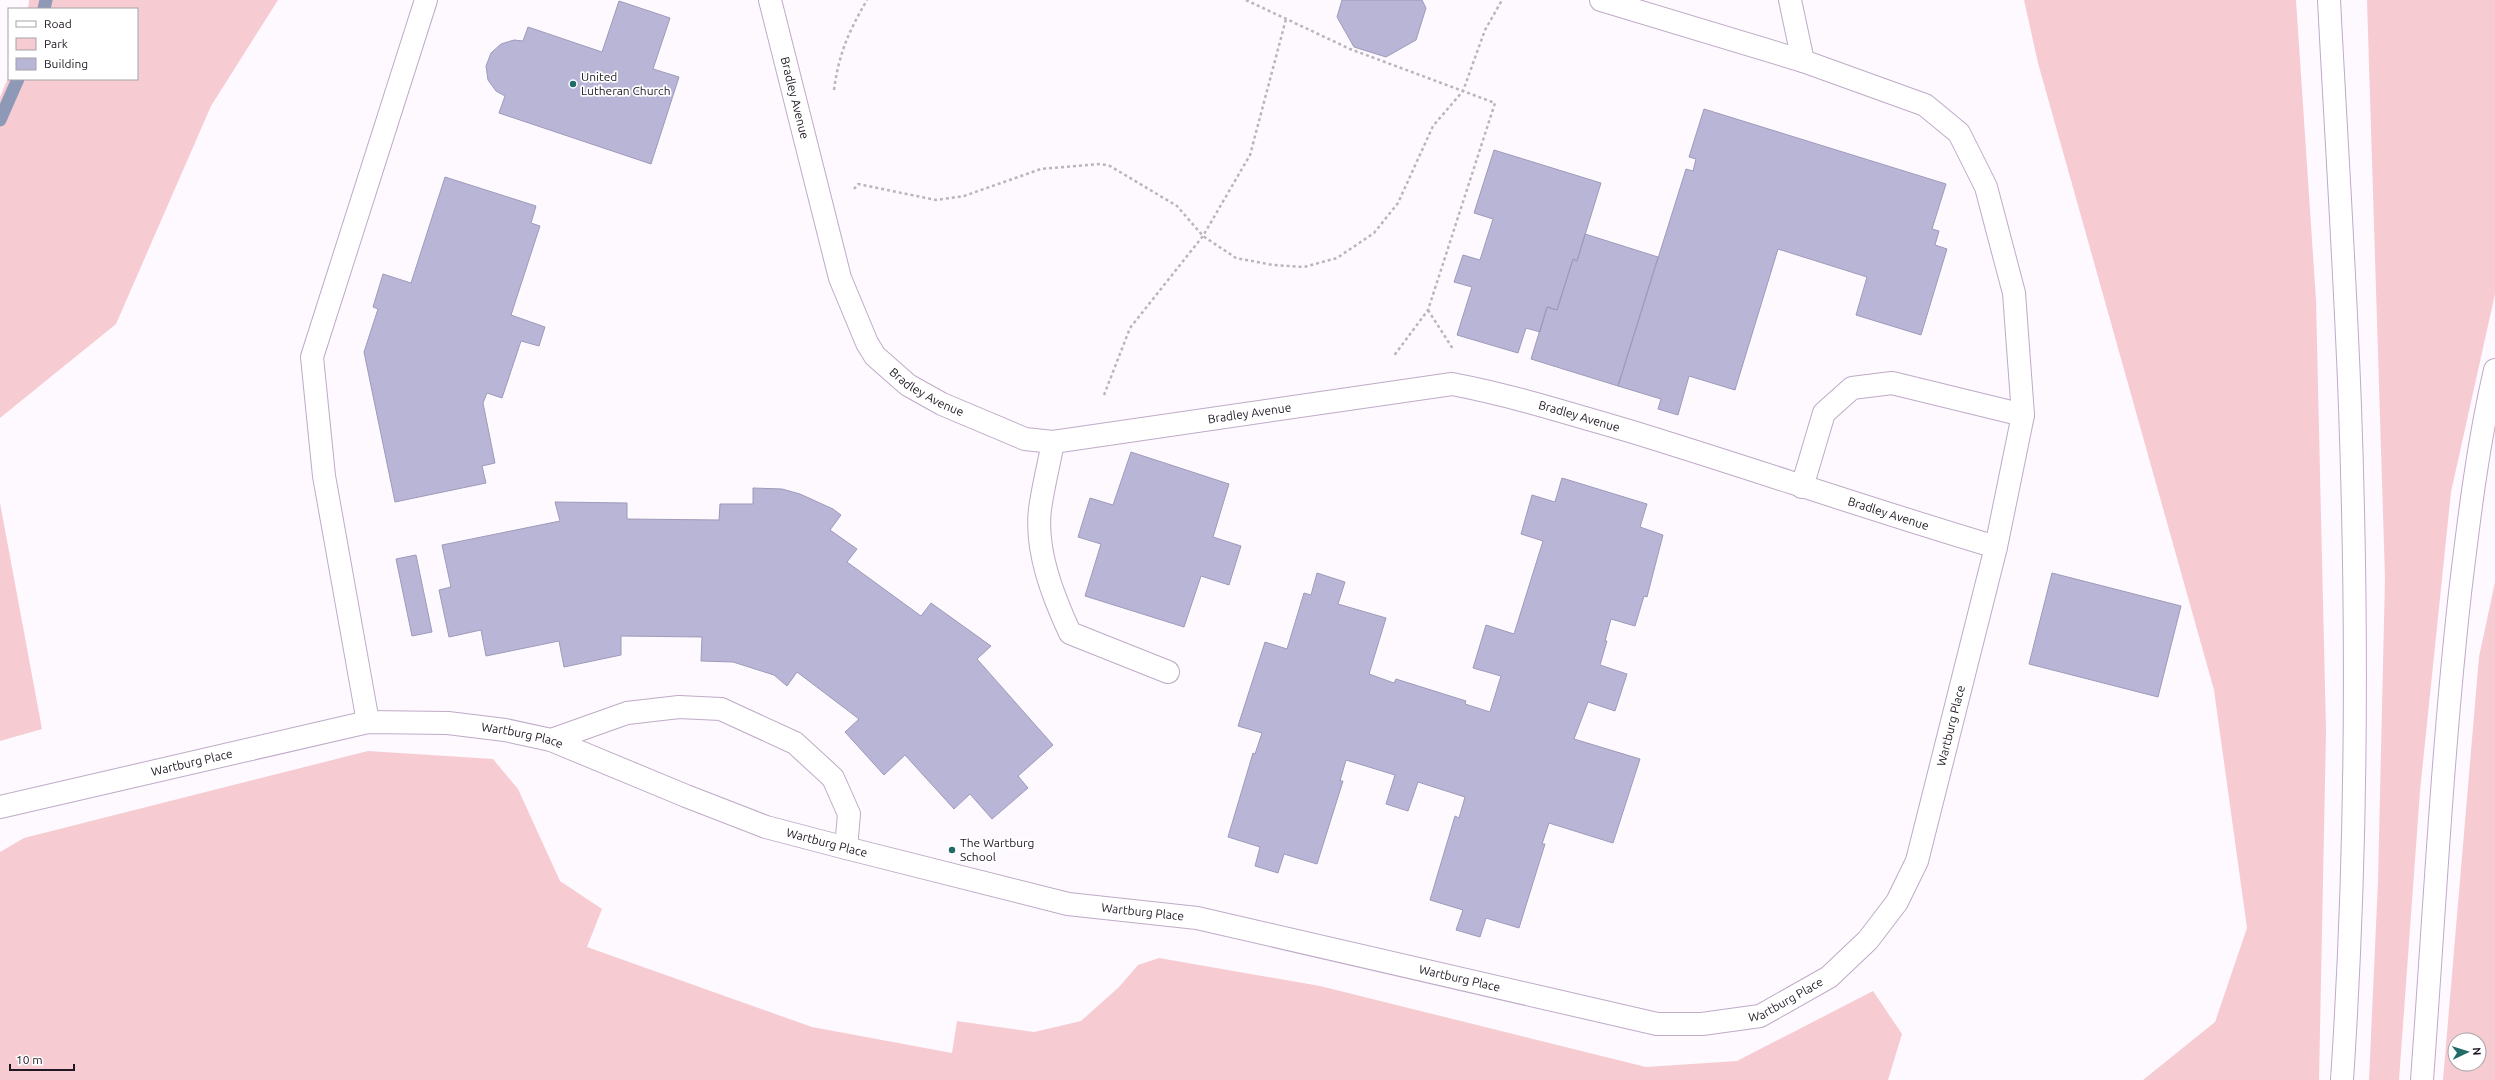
<svg xmlns="http://www.w3.org/2000/svg" width="2495" height="1080" font-family="Ubuntu,sans-serif">
<style>
.green{fill:#f6ccd2;fill-rule:evenodd}
.lines{fill:none;stroke-linecap:round;stroke-linejoin:round}
.stream{stroke:#8e98b7;stroke-width:13}
.building{fill:#b9b5d6;stroke:#9e9aba}
.minor-casing{stroke:#bfaac7;stroke-width:24}
.highway-casing{stroke:#bfaac7;stroke-width:24}
.path{stroke:#bab5bc;stroke-width:2.5;stroke-dasharray:3 3;stroke-linecap:butt}
.minor{stroke:#fff;stroke-width:22}
.highway{stroke:#fff;stroke-width:22}
.poi-dot{fill:#216c67;stroke:#fff;stroke-width:1.5}
.labels{text-anchor:middle;stroke-width:3.5;stroke-linejoin:round;paint-order:stroke}
.poi-label{font-size:12px;fill:#1f1722;stroke:#fff;text-anchor:start}
.street-label{font-size:12px;fill:#1f1722;stroke:#fff}
</style>
<rect width="100%" height="100%" fill="#fdf9ff"/>
<path class="green" d="M29 0H278L211 106 116 324 0 418V97L9 76V79H137V9H28Z
M2024 0H2296L2316 300 2326 731 2319 1080H2143L2215 1022 2247 928 2214 690 2038 63Z
M2367 0H2495V294L2451 492 2420 791 2399 1080H2369L2378 881 2385 578Z
M0 503 42 729 0 741Z
M2495 582V1080H2443L2479 657ZM2455 1040H2479V1064H2455Z
M368 751 493 759 518 789 560 881 602 909 587 947 812 1027 952 1053 957 1021 1034 1032 1081 1021 1119 987 1138 965 1159 958 1320 986 1646 1067 1737 1061 1873 991 1902 1034 1888 1080H0V852L24 838Z"/>
<g class="lines">
<path class="stream" d="M44 9 46 0
M0 120 18 79"/>
</g>
<path class="building" d="M1342 0H1422L1426 8 1416 40 1386 57 1354 47 1337 17Z
M619 1 670 18 653 69 679 77 651 164 499 113 505 96 496 91 488 80 486 66 491 53 501 44 514 40 523 41 528 27 602 52Z
M1704 109 1946 184 1932 229 1939 231 1935 245 1947 249 1921 335 1856 315 1867 277 1778 249 1735 390 1689 376 1678 415 1658 409 1661 399 1618 386 1686 169 1693 171 1696 159 1689 157Z
M1494 150 1601 183 1577 261 1573 259 1557 310 1547 307 1540 332 1526 328 1518 353 1457 335 1472 287 1454 282 1463 255 1480 260 1493 219 1474 213Z
M445 177 536 206 531 223 540 226 511 315 545 327 539 346 521 341 502 398 487 393 483 403 495 463 482 466 486 483 395 502 364 352 378 309 373 307 383 274 411 283Z
M1585 234 1658 257 1618 386 1531 359 1547 307 1557 310 1573 259 1577 261Z
M1131 452 1229 484 1213 537 1241 546 1229 585 1201 576 1184 627 1085 596 1101 544 1078 537 1090 498 1113 505Z
M1562 478 1647 504 1640 527 1663 535 1647 597 1644 596 1635 626 1611 619 1605 641H1607L1600 665 1627 674 1615 711 1588 702 1574 739 1640 759 1613 843 1549 823 1542 844H1545L1519 928 1486 918 1480 937 1456 930 1463 910 1430 900 1455 816 1459 818 1465 797 1418 782 1408 811 1386 804 1395 775 1346 760 1340 781H1343L1317 864 1284 854 1278 873 1255 866 1260 847 1228 837 1253 753 1255 754 1262 733 1238 726 1265 642 1287 649 1304 593 1311 595 1317 573 1345 582 1338 604 1386 618 1369 674 1394 683 1396 679 1466 701 1465 704 1490 712 1501 676 1473 668 1486 625 1514 634 1543 541 1521 534 1532 495 1555 502Z
M753 488 782 489 800 494 833 509 841 515 830 530 857 549 847 562 921 616 931 603 991 646 977 659 1053 745 1018 776 1028 788 992 819 970 794 954 809 905 755 884 775 845 732 859 719 797 672 787 686 774 675 733 662 701 661 702 637 621 636V655L564 667 559 641 486 656 481 630 449 637 439 590 451 587 442 545 560 521 555 502 627 503V519L719 520 720 504H753Z
M416 555 432 632 412 636 396 559Z
M2052 573 2181 606 2158 697 2029 664Z"/>
<g class="lines">
<defs>
<g id="minor">
<path id="s1" d="M770 0 840 278 867 343 875 356 908 385 942 404 1025 439 1053 442 1452 384C1515 396 1574 415 1636 433 1756 470 1875 511 1996 547"/>
<path d="M1601 0 1803 61"/>
<path d="M1053 442C1049 464 1043 487 1040 509 1035 551 1053 596 1070 633L1168 672"/>
<path d="M1802 487 1824 413 1852 388 1892 383 2023 415"/>
<path d="M368 722 324 476 312 357 426 0"/>
<path d="M551 740 627 713 679 707 721 709 795 743 833 778 849 814 846 848"/>
<path id="s2" d="M0 807 368 722 448 723 505 730 551 740 686 796 766 827 846 848 1068 904 1197 918 1657 1024H1702L1760 1016 1829 977 1868 940 1897 902 1917 861 1996 547 2023 415 2014 293 1986 187 1959 133 1925 105 1803 61 1790 0"/>
</g>
<path id="highway" d="M2329 0C2336 136 2345 271 2350 407 2358 631 2357 856 2342 1080
M2422 1080C2434 918 2442 755 2460 593 2469 518 2478 443 2495 370"/>
</defs>
<use href="#minor" class="minor-casing"/>
<use href="#highway" class="highway-casing"/>
<path class="path" d="M1246 0 1350 49 1495 103 1428 310 1393 357
M834 90C839 53 848 33 867 0
M854 189 858 184 936 200 964 196 1041 169 1101 164 1110 166 1177 206 1203 236 1236 258 1273 265 1304 267 1337 258 1374 233 1398 203 1433 126 1463 91 1485 30 1502 0
M1428 310 1453 349
M1104 395 1130 328 1203 236 1250 155 1286 19"/>
<use href="#minor" class="minor"/>
<use href="#highway" class="highway"/>
</g>
<g class="poi-dot">
<circle cx="573" cy="84" r="4"/>
<circle cx="952" cy="850" r="4"/>
</g>
<g class="labels">
<g class="poi-label">
<text x="581" y="81">United<tspan x="581" dy="14">Lutheran Church</tspan></text>
<text x="960" y="847">The Wartburg<tspan x="960" dy="14">School</tspan></text>
</g>
<g class="street-label">
<text dy="4" stroke="none"><textPath href="#s1" startOffset="101">Bradley Avenue</textPath></text>
<text dy="4" stroke="none"><textPath href="#s1" startOffset="436">Bradley Avenue</textPath></text>
<text dy="4" stroke="none"><textPath href="#s1" startOffset="772">Bradley Avenue</textPath></text>
<text dy="4" stroke="none"><textPath href="#s1" startOffset="1108">Bradley Avenue</textPath></text>
<text dy="4" stroke="none"><textPath href="#s1" startOffset="1432">Bradley Avenue</textPath></text>
<text dy="4" stroke="none"><textPath href="#s2" startOffset="2177">Wartburg Place</textPath></text>
<text dy="4" stroke="none"><textPath href="#s2" startOffset="533">Wartburg Place</textPath></text>
<text dy="4" stroke="none"><textPath href="#s2" startOffset="197">Wartburg Place</textPath></text>
<text dy="4" stroke="none"><textPath href="#s2" startOffset="857">Wartburg Place</textPath></text>
<text dy="4" stroke="none"><textPath href="#s2" startOffset="1181">Wartburg Place</textPath></text>
<text dy="4" stroke="none"><textPath href="#s2" startOffset="1505">Wartburg Place</textPath></text>
<text dy="4" stroke="none"><textPath href="#s2" startOffset="1841">Wartburg Place</textPath></text>
</g>
</g>
<rect x="8" y="8" width="130" height="72" fill="#ffffff" stroke="#a5a2a7"/>
<rect x="16" y="21" width="20" height="6" fill="#ffffff" stroke="#a5a2a7"/>
<text x="44" y="28" font-size="12" fill="#1f1722">Road</text>
<rect x="16" y="38" width="20" height="12" fill="#f6ccd2" stroke="#a5a2a7"/>
<text x="44" y="48" font-size="12" fill="#1f1722">Park</text>
<rect x="16" y="58" width="20" height="12" fill="#b9b5d6" stroke="#a5a2a7"/>
<text x="44" y="68" font-size="12" fill="#1f1722">Building</text>
<g transform="translate(2467 1052) rotate(86)"><circle r="19" fill="#ffffff" stroke="#a5a2a7"/>
<path d="M0-3L7 15L0 10L-7 15Z" fill="#216c67"/>
<text y="-6" font-size="11" font-weight="bold" text-anchor="middle" fill="#1f1722">N</text>
</g>
<path d="M10 1064v6h64v-6" fill="none" stroke="#1f1722" stroke-width="2"/>
<text x="16" y="1064" font-size="12" fill="#1f1722" stroke="#ffffff" stroke-width="3" paint-order="stroke">10 m</text>
</svg>
